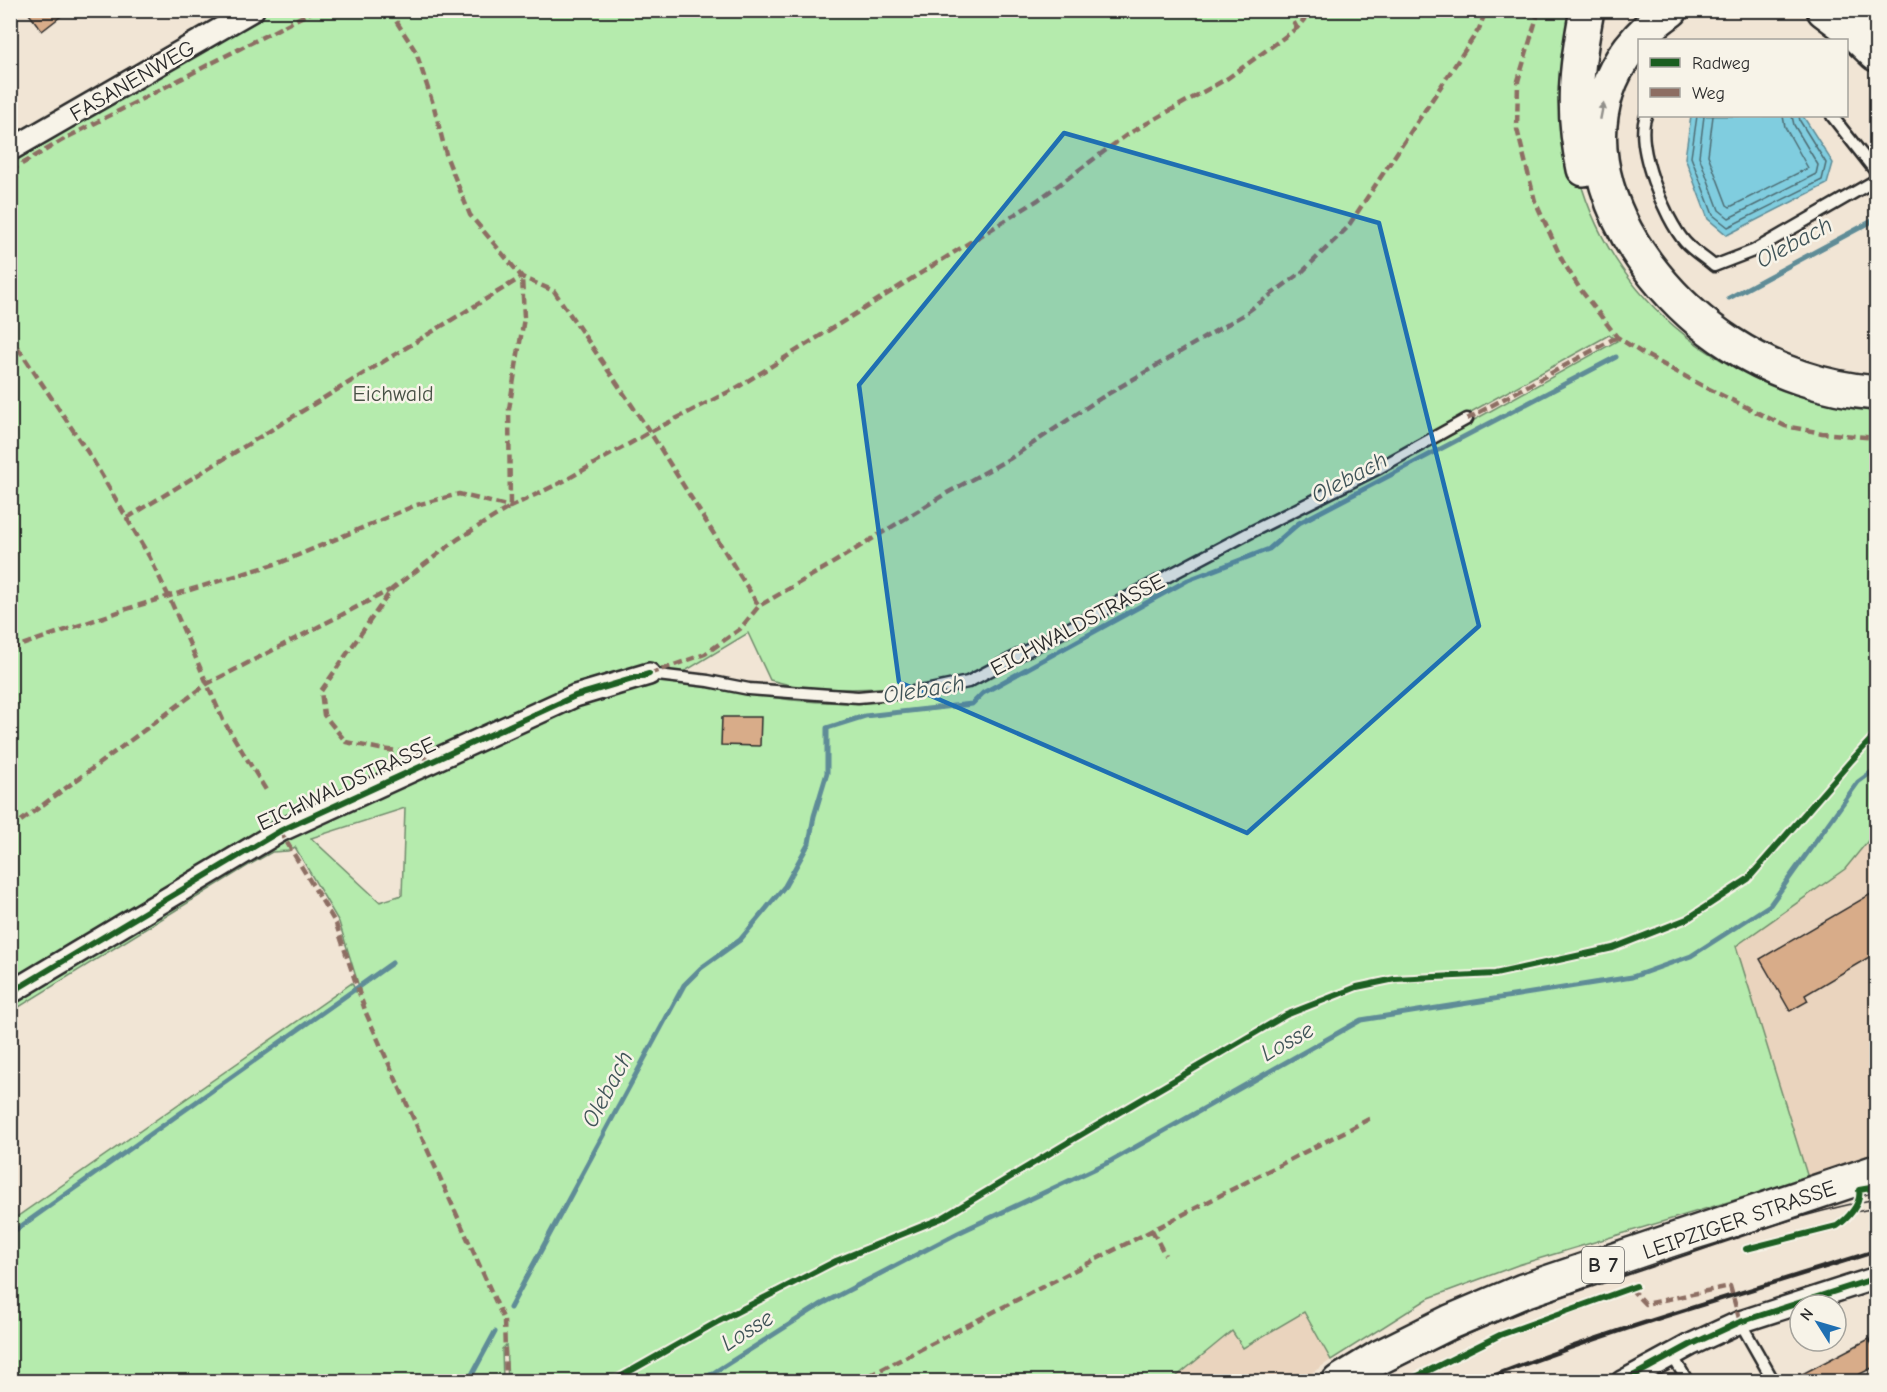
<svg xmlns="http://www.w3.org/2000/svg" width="1887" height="1392" font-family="'Comic Neue',sans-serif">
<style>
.built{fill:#ead4be}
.green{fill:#b5ebad;stroke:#708b6c;stroke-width:1.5;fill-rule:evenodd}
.water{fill:#80cddf;stroke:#5e8c97;stroke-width:1.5}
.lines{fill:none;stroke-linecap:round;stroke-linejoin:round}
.shore{stroke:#4d6c73;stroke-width:1.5}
.stream{stroke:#5e8c97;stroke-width:5}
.building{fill:#d8ac89;stroke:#2b2b2b;stroke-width:1.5}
.service-casing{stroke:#2b2b2b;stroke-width:15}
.minor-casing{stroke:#2b2b2b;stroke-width:26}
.primary-casing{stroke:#2b2b2b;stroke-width:38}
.motorway-casing{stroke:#2b2b2b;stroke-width:38}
.service{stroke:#f7f3e8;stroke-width:10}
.minor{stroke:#f7f3e8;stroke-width:21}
.primary{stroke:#f7f3e8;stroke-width:33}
.motorway{stroke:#f7f3e8;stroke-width:33}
.tram{stroke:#2b2b2b;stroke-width:1.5}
.rail{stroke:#2b2b2b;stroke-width:4.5}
.quiet{stroke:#8d6e63;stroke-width:4.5;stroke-dasharray:9 4.5;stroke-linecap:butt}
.cycleway-casing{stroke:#f7f3e8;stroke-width:10}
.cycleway{stroke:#1b5e20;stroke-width:6}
.oneway{fill:#918f8a}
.marked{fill:#1f6fb2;fill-opacity:0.2;stroke:#1f6fb2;stroke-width:4.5;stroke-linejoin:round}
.labels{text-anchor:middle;stroke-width:5;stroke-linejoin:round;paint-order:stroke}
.shield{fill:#f7f3e8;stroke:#686764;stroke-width:1.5}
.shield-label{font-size:21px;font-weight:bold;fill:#2b2b2b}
.street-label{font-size:22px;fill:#2b2b2b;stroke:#f7f3e8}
.park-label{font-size:22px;fill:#475145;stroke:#f7f3e8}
.water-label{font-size:24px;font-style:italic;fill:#405458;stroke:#f7f3e8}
</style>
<rect width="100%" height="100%" fill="#f1e5d5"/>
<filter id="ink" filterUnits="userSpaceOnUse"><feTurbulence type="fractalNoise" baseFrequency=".0167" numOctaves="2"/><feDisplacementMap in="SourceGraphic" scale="12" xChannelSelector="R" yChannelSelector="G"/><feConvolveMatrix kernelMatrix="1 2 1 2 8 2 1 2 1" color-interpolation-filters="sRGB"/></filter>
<g filter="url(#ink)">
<path class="built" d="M1876 831V1155L1808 1178 1736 946 1845 869Z
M1304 1312 1331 1360 1300 1381 1171 1382 1232 1331 1243 1348Z"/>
<path class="green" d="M244 11H1576C1576 45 1575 80 1575 115 1575 130 1572 147 1575 161 1607 306 1734 396 1876 410V831L1845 869 1736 946 1808 1178 1518 1265 1429 1298 1331 1360 1304 1312 1243 1348 1232 1331 1171 1381H508L506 1345 502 1349 503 1381H11V1221L352 983 356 992 360 990 339 922 295 847 288 851 272 852 249 865 11 1012 10 146ZM1609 335 1617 341 1382 471 1195 564 969 686C912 700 850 706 792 700 751 695 711 686 670 680L748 633 770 680 810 690 921 687 968 678 1435 432ZM405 808 402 895 380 902 311 838Z"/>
<path class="water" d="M1691 116H1803L1833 163 1827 184 1727 235 1708 219 1685 158Z"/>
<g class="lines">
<path class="shore" d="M1697 116 1691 157 1713 215 1728 227 1822 180 1826 163 1800 121 1799 116
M1704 116 1699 156 1719 210 1729 218 1816 174 1818 165 1794 125 1792 116
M1713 116 1708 155 1727 205 1730 207 1808 168 1785 127 1783 116"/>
<path class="stream" d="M1729 298 1876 219
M10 1234 392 963
M510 1308 684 985 701 968 740 940 785 886 809 843 814 816 827 773V728L865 716 972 704 983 693 1188 580 1269 549 1299 523 1616 357
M468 1382 495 1332
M699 1382 820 1305 958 1233 1109 1162 1361 1020 1632 977 1691 956 1770 905 1858 782 1876 769"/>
</g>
<path class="building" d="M26 10H69L42 31Z
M722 717H761L760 746 721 745Z
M1876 891V953L1805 995 1808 1001 1790 1011 1760 959Z
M1869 1339 1876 1354V1366L1844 1382H1787Z"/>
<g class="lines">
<defs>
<path id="service" d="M1646 116C1634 145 1665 219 1685 242 1693 251 1705 258 1714 266L1753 251 1876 180
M1832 116 1876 172
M649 674 708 681 749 689 858 697 925 691 968 682 1251 532 1379 468 1467 419
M1740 1322 1774 1382
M1672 1355 1688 1382"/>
<path id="minor" d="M10 150 253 10
M10 993 280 831 575 696 649 674
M1622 1382 1690 1345 1740 1322 1876 1278"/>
<path id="primary" d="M1339 1382 1380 1357 1450 1322 1523 1291 1876 1172"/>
<path id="motorway" d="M1671 10C1533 107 1618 271 1731 344 1774 372 1825 389 1876 393
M1824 10 1852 31 1876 54
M1868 10 1876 23
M1584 169C1571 111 1576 68 1587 10"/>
</defs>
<use href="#service" class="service-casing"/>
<use href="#minor" class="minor-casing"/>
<use href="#primary" class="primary-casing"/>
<use href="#motorway" class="motorway-casing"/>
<use href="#service" class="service"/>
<use href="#minor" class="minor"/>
<use href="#primary" class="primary"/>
<use href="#motorway" class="motorway"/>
<path class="tram" d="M1850 1213 1876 1208
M1371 1382C1476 1325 1587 1285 1701 1248 1759 1230 1816 1210 1876 1199"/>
<path class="rail" d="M1478 1382C1608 1330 1743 1293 1876 1251"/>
<path class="quiet" d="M389 10 416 52 434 107 447 158 470 215 522 277 554 291 650 432 759 606
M1287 10 1297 28
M1539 10 1518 81 1517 129 1535 201 1562 260 1580 289 1617 337 1642 353 1703 386 1785 426 1822 433 1876 438
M10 171 66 138 315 10
M10 336 91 457 149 556 169 597 223 720 266 790
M1467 419 1617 337
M127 518 522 277
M10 649 130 608 282 562 416 505 459 494 510 507 564 481 650 432 738 387 1038 200 1128 134 1228 78 1297 28 1312 10
M649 674 705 654 740 629 759 606 828 566 947 493 1011 458 1101 398 1243 315 1302 272 1347 228 1479 29 1486 10
M431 763 418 753 380 749 346 742 324 715 321 691 392 589 458 539 510 507 509 409 524 318 522 277
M10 829 207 684 390 590
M280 831 336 924 366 1013 504 1320 506 1382
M1152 1230 1165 1255
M1630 1288 1645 1304 1730 1286 1740 1322
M857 1382 1373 1117"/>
<defs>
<path id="cycleway" d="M10 993 280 831 575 696 649 674
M1746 1249 1837 1226C1847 1219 1862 1204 1859 1190L1876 1187
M611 1382 719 1321 836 1261 942 1218 1072 1140 1286 1015 1357 987 1395 979 1495 974 1613 948 1687 919 1748 879 1850 762 1876 734
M1406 1382 1500 1335 1636 1286
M1622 1382 1690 1345 1740 1322 1876 1278"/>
</defs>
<use href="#cycleway" class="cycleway-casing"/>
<use href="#cycleway" class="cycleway"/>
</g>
<defs><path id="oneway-solid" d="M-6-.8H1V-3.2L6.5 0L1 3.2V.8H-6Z" transform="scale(1.5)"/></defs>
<use class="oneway" href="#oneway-solid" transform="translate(1602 111) rotate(-79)"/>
</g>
<path class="marked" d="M1064 133 1379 223 1479 626 1247 833 899 682 859 385Z"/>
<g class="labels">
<rect class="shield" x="1582" y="1247" width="42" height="36" rx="4.5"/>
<g class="shield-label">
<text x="1603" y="1272">B 7</text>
</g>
<g class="street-label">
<text transform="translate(132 80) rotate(-30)" y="8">FASANENWEG</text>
<text transform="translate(1077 624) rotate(-28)" y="8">EICHWALDSTRASSE</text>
<text transform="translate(346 783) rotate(-25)" y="8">EICHWALDSTRASSE</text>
<text transform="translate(1739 1219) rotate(-19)" y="8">LEIPZIGER STRASSE</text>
</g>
<g class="park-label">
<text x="393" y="401">Eichwald</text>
</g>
<g class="water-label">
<text transform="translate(1794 242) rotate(-28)" y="8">Olebach</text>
<text transform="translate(1349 477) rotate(-28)" y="8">Olebach</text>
<text transform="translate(924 689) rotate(-9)" y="8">Olebach</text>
<text transform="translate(1287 1041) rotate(-29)" y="8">Losse</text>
<text transform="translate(607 1089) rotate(-62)" y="8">Olebach</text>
<text transform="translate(747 1330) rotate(-32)" y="8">Losse</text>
</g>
</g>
<rect width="1887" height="1392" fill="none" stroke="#f7f3e8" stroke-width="36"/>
<rect x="18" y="18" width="1851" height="1356" fill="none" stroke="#2b2b2b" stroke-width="2" filter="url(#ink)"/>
<rect x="1638" y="39" width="210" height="78" fill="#f7f3e8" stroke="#a5a39c" stroke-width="1.5"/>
<rect x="1650" y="58" width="30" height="9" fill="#1b5e20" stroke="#a5a39c" stroke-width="1.5"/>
<text x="1692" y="69" font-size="18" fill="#2b2b2b">Radweg</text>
<rect x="1650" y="88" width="30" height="9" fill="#8d6e63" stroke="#a5a39c" stroke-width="1.5"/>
<text x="1692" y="99" font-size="18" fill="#2b2b2b">Weg</text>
<g transform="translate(1818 1323) rotate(307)"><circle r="28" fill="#f7f3e8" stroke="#a5a39c" stroke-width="1.5"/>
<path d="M0-4.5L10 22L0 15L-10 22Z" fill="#1f6fb2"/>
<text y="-9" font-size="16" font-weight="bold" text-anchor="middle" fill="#2b2b2b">N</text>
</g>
</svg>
